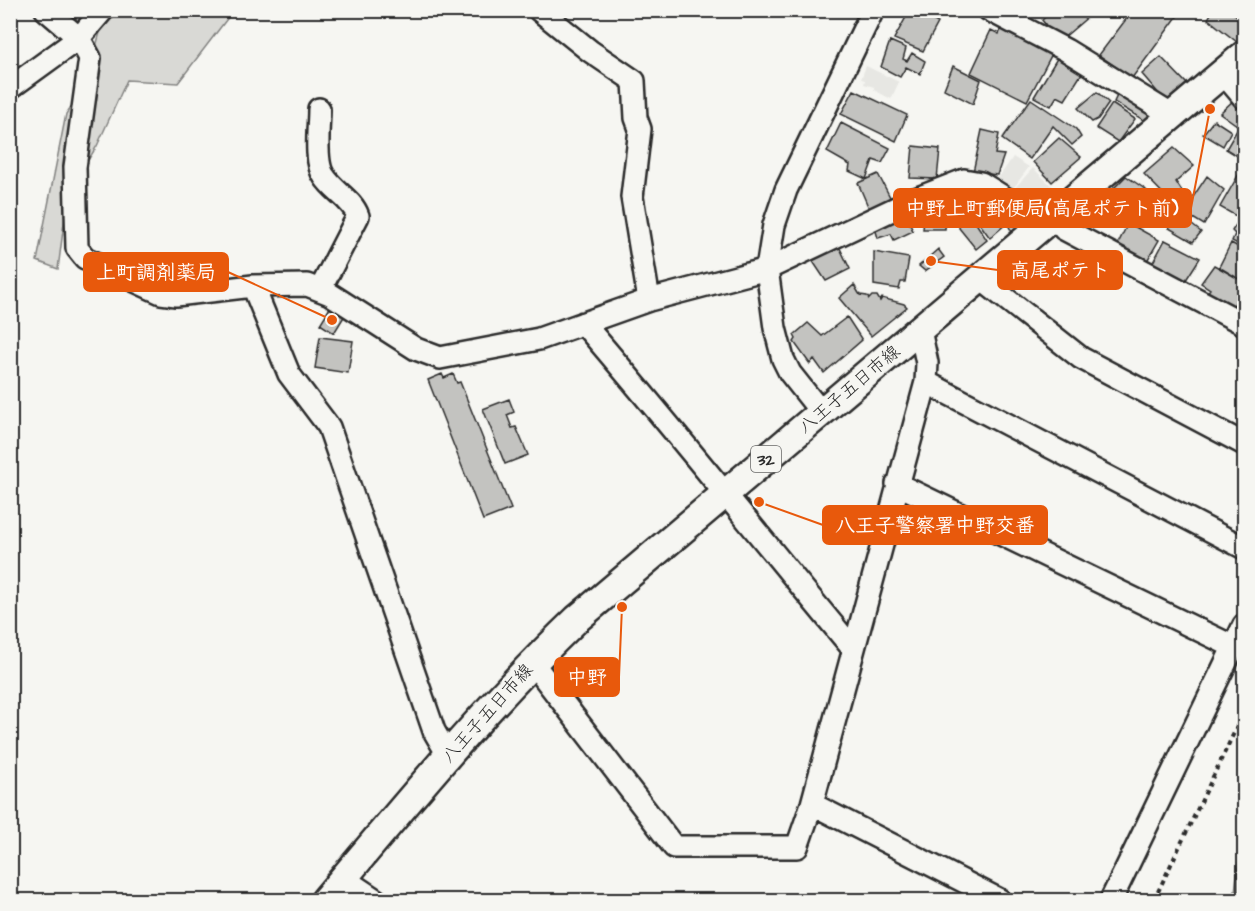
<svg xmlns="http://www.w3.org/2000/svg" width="1255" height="911" font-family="'Architects Daughter','Klee One',sans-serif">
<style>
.built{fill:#e7e7e3}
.green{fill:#d9d9d5;stroke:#828280;stroke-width:1.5}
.water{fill:#aeaeab;stroke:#7a7a78;stroke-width:1.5}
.building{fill:#c3c3c0;stroke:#2b2b2b;stroke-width:1.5}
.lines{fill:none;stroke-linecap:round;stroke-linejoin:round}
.minor-casing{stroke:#2b2b2b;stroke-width:26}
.major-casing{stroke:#2b2b2b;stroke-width:32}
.path{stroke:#2b2b2b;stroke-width:4;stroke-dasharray:4.5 4.5;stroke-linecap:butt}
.minor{stroke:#f6f6f2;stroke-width:21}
.major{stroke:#f6f6f2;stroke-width:27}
.labels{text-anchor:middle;stroke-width:4.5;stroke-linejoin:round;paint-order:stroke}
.shield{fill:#f6f6f2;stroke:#686867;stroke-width:1.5}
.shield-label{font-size:16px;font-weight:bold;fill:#2b2b2b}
.street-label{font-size:18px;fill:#2b2b2b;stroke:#f6f6f2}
.leader{fill:none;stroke:#e8590c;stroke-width:2}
.callout-dot{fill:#e8590c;stroke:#f6f6f2;stroke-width:2}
.callout{fill:#e8590c;stroke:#e8590c;stroke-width:2}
.callout-label{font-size:20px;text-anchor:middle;font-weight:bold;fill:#fff}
</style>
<rect width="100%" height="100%" fill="#f6f6f2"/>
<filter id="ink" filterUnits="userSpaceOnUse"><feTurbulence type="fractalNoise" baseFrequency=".0167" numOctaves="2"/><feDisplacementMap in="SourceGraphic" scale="12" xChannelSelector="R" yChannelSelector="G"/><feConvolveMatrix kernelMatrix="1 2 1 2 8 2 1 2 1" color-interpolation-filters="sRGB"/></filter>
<g filter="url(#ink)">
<path class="built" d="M866 66 899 82 891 99 874 90V87L864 84 865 80 861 79Z
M1013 157 1029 167 1012 190 997 180Z
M1033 168 1059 193 1040 210 1012 191Z"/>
<path class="green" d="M106 11H233L178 83 127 80 97 146 68 192 58 269 37 261 66 114 93 74 95 50Z"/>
<path class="water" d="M1244 826V900H1234L1242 833Z"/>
<path class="building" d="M910 10H914L938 23 923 51 894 39Z
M1053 10H1096L1062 39 1055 37 1042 20Z
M1133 10H1182L1132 78 1099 55Z
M1213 10H1229L1244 21V35L1237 42 1208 19Z
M1003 26 1054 50 1027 101 971 73 991 30 999 34Z
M890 41 906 48 903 59 907 61 912 53 925 61 920 74 906 67 900 77 881 67Z
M1059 55 1084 70 1065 100 1057 96 1051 106 1034 97Z
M1161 57 1187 84 1166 102 1142 74Z
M953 66 981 80 973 104 944 89Z
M1121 87 1156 110 1145 121 1114 102Z
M854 90 907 115 896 141 841 114Z
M1097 92 1109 103 1098 119 1092 122 1078 108Z
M1031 99 1076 129 1081 137 1072 145 1053 126 1030 159 1002 139Z
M1235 99 1244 108V130L1220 113Z
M1112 104 1135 119 1118 142 1096 128Z
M1214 120 1231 131 1223 146 1203 134Z
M841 123 890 148 882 163 873 160 866 179 849 171 850 165 827 152Z
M982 130 999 134 995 154 1004 155 997 175 973 172Z
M1237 130 1244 134V160L1226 149Z
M1059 138 1081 157 1052 182 1033 162Z
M913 146 940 149 937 179 910 178Z
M1174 148 1194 166 1176 182 1185 196 1175 206 1144 174Z
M1240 172 1244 175 1243 220 1220 207Z
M878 174 891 199 870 211 858 183Z
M1126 176 1145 189 1131 202 1150 222 1138 227 1103 199Z
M1207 176 1224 190 1204 225 1183 212Z
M964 185 959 202H936L932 195Z
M978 188 992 195 979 217 961 208 969 195 973 196Z
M1145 189 1164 209 1150 222 1131 202Z
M1003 198 1030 217 1012 232 1007 223 990 238 980 224 986 218 983 214 995 208 992 204Z
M926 204 947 205 945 229H923Z
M905 213 913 231 894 240 891 234 878 238 875 228Z
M1177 213 1201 232 1193 242 1169 228Z
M970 214 987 240 976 249 959 228 960 221Z
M1239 220 1244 226V247L1232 241 1235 234 1232 231Z
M1128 223 1159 240 1144 266 1115 250Z
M1165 240 1200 258 1184 283 1151 266Z
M837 242 850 269 826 281 810 257Z
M1231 243 1244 250V282L1219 267Z
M938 249 944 257 925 271 919 266Z
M874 252 909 258 905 282H901L899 289 874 285Z
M1214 265 1244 282V286L1233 307 1206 294 1210 289 1201 283Z
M854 285 860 295 867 296 869 299 872 296H877L880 301 882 298 904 304 907 307 871 336 839 298Z
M331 306 345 315 334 333 320 324Z
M847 317 862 340 824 373 814 359 810 364 794 342 796 339 794 335 808 323 822 336Z
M320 337 353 341 348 373 315 368Z
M442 374 444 378 453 374 457 383 460 382 511 509 483 520 428 380Z
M509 399 514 412 507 415 512 428 516 427 528 455 505 464 483 409Z"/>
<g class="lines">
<defs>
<path id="minor" d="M46 10 79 38 90 58 75 167 77 248 85 258 161 293 176 295 253 286 307 285 330 294 416 349 440 358 539 339 649 300 767 269 915 199 964 180 981 183 1045 223
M539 10 590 51 634 81 636 118 640 129 632 197 649 300
M989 10 1066 50 1173 116
M1223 73 1244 98
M10 88 79 38 103 10
M319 109C319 127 314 162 324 176 333 191 352 199 358 216L320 290
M1054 216 1064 229 1244 324
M981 279 1081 358 1244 444
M253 286 289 374 329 427 434 731 448 755
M583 323C675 430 763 541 853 649
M926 382 1244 548
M821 412 790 373 783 359 775 328 767 269 774 225 786 190 873 10
M897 484 1234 647
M532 662 674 847H797L812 804 926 382 927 363 920 330
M812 804 1000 900
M343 878 376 900
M1111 900 1244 625"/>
<path id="major" d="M325 900C406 804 486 706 577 619L1244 55"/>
</defs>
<use href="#minor" class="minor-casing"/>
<use href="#major" class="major-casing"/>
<path class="path" d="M1154 900 1244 712"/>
<use href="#minor" class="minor"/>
<use href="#major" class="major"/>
</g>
</g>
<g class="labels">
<rect class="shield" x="751" y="446" width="30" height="26" rx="4.5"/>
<g class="shield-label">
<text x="766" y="465">32</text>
</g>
<g class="street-label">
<text transform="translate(849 389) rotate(-40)" y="6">八王子五日市線</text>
<text transform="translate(487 713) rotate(-48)" y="6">八王子五日市線</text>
</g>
</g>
<path class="leader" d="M1210 109L1191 208M931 261L998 270M332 320L228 272M759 502L823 525M622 607L619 677"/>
<g class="callout-dot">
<circle cx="1210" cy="109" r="6"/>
<circle cx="931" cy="261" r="6"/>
<circle cx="332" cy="320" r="6"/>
<circle cx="759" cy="502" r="6"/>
<circle cx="622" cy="607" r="6"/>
</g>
<g class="callout">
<rect x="894" y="189" width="297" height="38" rx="6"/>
<rect x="998" y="251" width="124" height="38" rx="6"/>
<rect x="84" y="253" width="144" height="38" rx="6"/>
<rect x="823" y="506" width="224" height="38" rx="6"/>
<rect x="555" y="658" width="64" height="38" rx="6"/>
</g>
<g class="callout-label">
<text x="1042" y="215">中野上町郵便局(高尾ポテト前)</text>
<text x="1060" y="277">高尾ポテト</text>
<text x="156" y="279">上町調剤薬局</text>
<text x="935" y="532">八王子警察署中野交番</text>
<text x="587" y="684">中野</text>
</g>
<rect width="1255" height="911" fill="none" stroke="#f6f6f2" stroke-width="36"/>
<rect x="18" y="18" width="1219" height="875" fill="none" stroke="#2b2b2b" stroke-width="2" filter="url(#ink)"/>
</svg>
